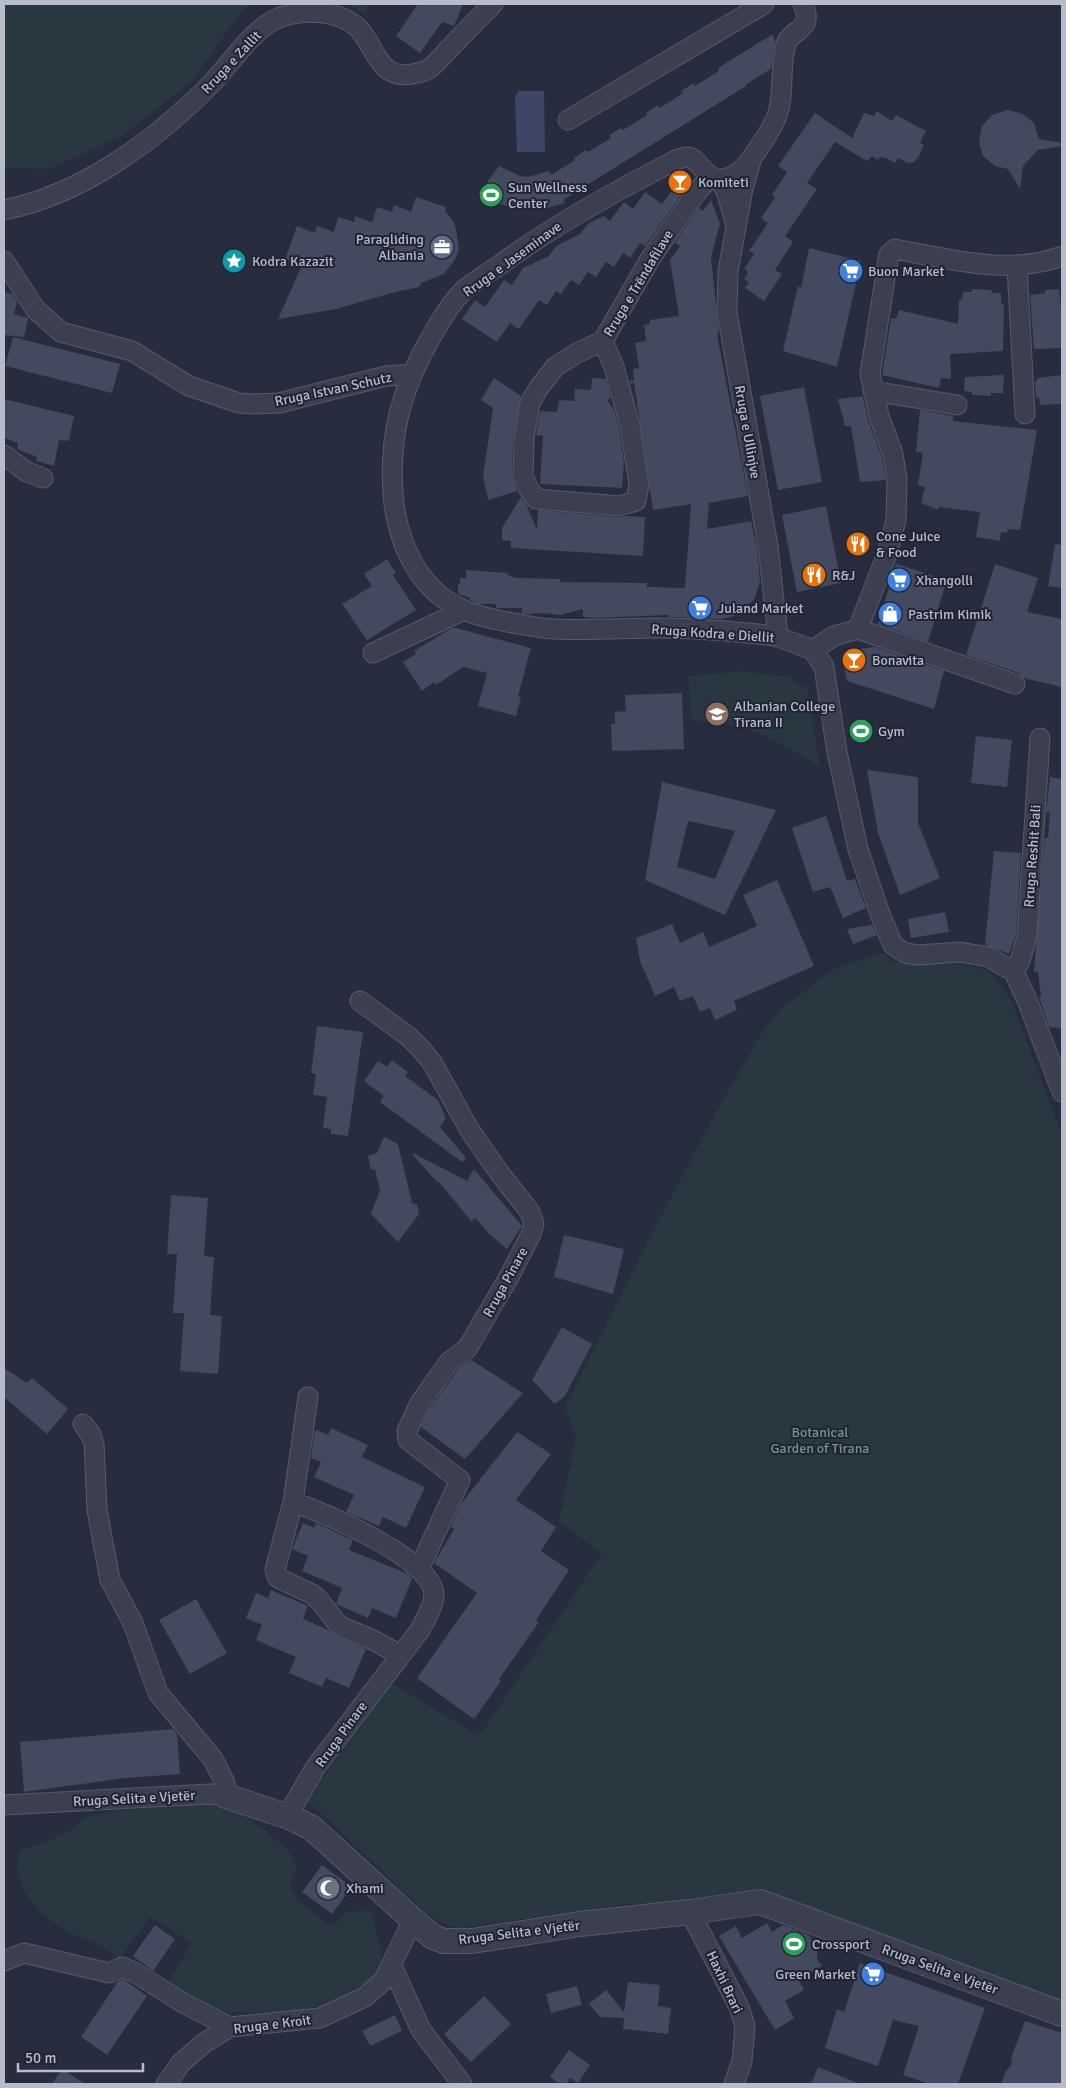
<svg xmlns="http://www.w3.org/2000/svg" width="1066" height="2088" font-family="Signika,sans-serif">
<style>
.green{fill:#293840}
.water{fill:#3e4667}
.building{fill:#43495f;fill-rule:evenodd}
.lines{fill:none;stroke-linecap:round;stroke-linejoin:round}
.minor-casing{stroke:#565a6a;stroke-width:21}
.tertiary-casing{stroke:#565a6a;stroke-width:26}
.minor{stroke:#3b3f4f;stroke-width:19}
.tertiary{stroke:#3b3f4f;stroke-width:24}
.labels{text-anchor:middle;stroke-width:4;stroke-linejoin:round;paint-order:stroke}
.street-label{font-size:14px;fill:#b8bbca;stroke:#202434}
.poi-label{font-size:14px;fill:#b8bbca;stroke:#202434;text-anchor:start}
.park-label{font-size:14px;fill:#709982;stroke:#202434}
</style>
<rect width="100%" height="100%" fill="#272c3f"/>
<path class="green" d="M4 4H250L240 13 192 81 124 135 49 169 4 168Z
M347 4H365L367 15Z
M742 671 787 677 807 688 820 767C790 748 758 730 723 723 713 721 702 722 692 721L688 676Z
M883 953 893 962C915 963 967 961 984 970 998 978 1006 992 1013 1006L1062 1135V2000L809 1908 770 1892 748 1891 658 1903 627 1904 460 1928 448 1926 426 1913 307 1800 391 1683 479 1736 602 1554 559 1521 576 1436 565 1407 647 1243 715 1114 764 1029 785 1006 834 969Z
M210 1803 238 1811 265 1831 289 1851 297 1867 289 1884 298 1900 333 1928 345 1912 371 1910 382 1953 381 1961 387 1964C378 1973 368 1986 357 1993 333 2011 243 2018 215 2009 198 2003 182 1993 166 1985L192 1943 150 1917 120 1958C111 1953 103 1947 93 1942 87 1939 79 1938 72 1934 41 1917 8 1888 21 1850L45 1843 69 1831 84 1819 93 1815 114 1811Z"/>
<path class="water" d="M518 91H544L545 152H517L515 97Z"/>
<path class="building" d="M418 4H463L454 26 442 22 420 53 396 36Z
M773 34 775 41 771 68 769 70 745 85 746 86 563 200 565 203 547 208 523 210 500 204 479 193 499 166 520 176 528 177 549 171 551 175 575 160 574 158 586 150 588 152 611 138 609 135 621 128 623 130 647 115 646 113 658 105 660 108 683 93 681 91 694 83 695 86 719 71 718 68Z
M1007 110 1023 114 1034 123 1039 139 1062 143V146L1038 150 1023 166 1020 189 1008 169 995 166 983 156 979 142 982 126 992 115Z
M877 111 892 121 896 115 926 131 920 143 924 145 919 156 914 162 908 163 898 158 895 163 886 158 880 157 878 160 872 156 867 161 835 142 807 183 817 189 785 236 793 242 775 270 782 274 764 301 745 288 749 282 744 279 748 272 744 269 754 254 749 251 768 223 761 218 775 198 772 195 787 172 778 166 815 113 852 138 864 113 874 116Z
M673 189 681 195 645 246 640 243 630 258 623 253 614 267 606 262 596 277 588 272 579 285 571 280 561 294 556 291 547 305 539 300 519 329 510 323 497 342 462 319 475 300 485 307 504 280 512 285 523 268 549 256 556 246 580 234 589 223 604 216 610 221 624 202 633 209 645 192 662 204Z
M416 197 446 207 445 211 454 222 456 229 459 250 454 261 444 274 421 283 419 287 415 288 395 292 336 309 278 319 302 265 285 260 297 226 315 233 317 226 334 232 338 217 354 222 355 216 372 222 377 207 392 212 394 205 411 212Z
M711 200 720 224 711 257 719 333 717 334 748 496 709 503 707 529 751 521 757 548 760 581 755 598 740 614 723 619 668 617V615L591 618 583 617V609L560 615 543 613 527 614 522 613V608H496V604H478L470 600V598L458 594V584H460V578H466V570L508 573 509 576 518 578 560 579V582L647 583V587L685 588 691 504 653 510 634 382 631 385 629 380 634 381 633 369 639 368 635 343 646 341 644 325 650 324V320L679 316 670 260 680 246 675 243 699 208 703 211Z
M809 248 861 261 837 367 783 351 798 286 801 288Z
M972 289 991 290 992 293H1001V304L1004 305 1003 351 950 354 951 379 941 378 939 388 882 375 891 318 896 319 899 310 958 324 959 299 962 300 963 292H972Z
M1059 289 1061 309H1062V348L1034 349 1030 295 1045 293V290Z
M4 292 12 294 17 302 14 314 28 318 24 337 4 335Z
M13 337 120 364 112 393 5 366Z
M1004 375 1003 393H991V396L972 395V392L964 391 965 377Z
M1062 375V404L1040 405 1039 398H1036L1035 381 1038 380 1037 378Z
M494 378 521 396 513 438 512 476 517 491 488 500 483 476 493 408 481 400Z
M592 378 606 379 611 398 607 400 614 410 619 428 624 462 622 488 540 484 543 436 536 435 540 411 557 412 559 400 574 401 575 389 591 390Z
M804 387 822 482 778 490 760 396Z
M863 396 868 420 882 457 886 480 860 482 851 426H845L838 399Z
M4 399 74 416 69 441 59 440 54 466 36 461 37 457 17 449 18 443 4 438Z
M920 410 953 416V421L1037 430 1020 530 1008 529 1007 533 1001 532 1000 541 976 537 980 512 938 507 939 510 921 503 925 487 918 485 923 453 916 452Z
M521 497 526 504 537 530 538 510 618 517 626 516 645 517 643 556 511 548V541L502 540V528Z
M826 506 841 583 797 592 782 515Z
M1055 544 1062 545V588L1048 586Z
M387 559 396 573 393 575 416 610 367 640 342 604 372 586 364 574Z
M896 564 947 580 928 642 878 624Z
M995 564 1038 578 1027 612 1062 619V687L1024 678 1019 673 966 655Z
M452 628H456L531 648 518 696 521 697 516 716 478 706 487 673 463 667 436 685 434 682 422 691 403 662 416 654 414 651Z
M875 647 944 671 934 709 847 681 844 666 850 652 859 649Z
M682 693 684 749 612 751 611 724H615V712L626 711 625 695Z
M976 736 1012 740 1007 787 971 783Z
M867 770 918 777V823L940 878 900 895 878 833Z
M1050 777 1062 779V1029L1049 1027 1039 997 1041 996 1038 972 1034 971 1044 845 1045 838H1048L1050 812H1046Z
M662 782 776 810 725 915 645 880ZM688 821 735 831 715 879 677 867Z
M826 816 847 881 855 879 866 908 843 918 830 887 813 892 792 828Z
M994 851 1021 853 1016 934 1009 954 985 945Z
M777 880 814 966 734 1001 737 1010 715 1020 710 1008 700 1012 693 996 680 1001 674 987 655 996 640 961 636 938 672 924 680 943 703 932 709 947 757 926 743 895Z
M945 912 949 932 911 938 908 919Z
M872 925 877 935 853 944 847 929Z
M317 1026 363 1032 348 1136 331 1134V1129L323 1128 327 1097 313 1095 316 1074 311 1073Z
M392 1060 408 1072 405 1076 438 1100 446 1118 440 1127 466 1158 462 1162 380 1102 384 1096 364 1081 378 1061 387 1067Z
M384 1137 398 1144 412 1203 417 1204 419 1214 398 1242 371 1214 380 1190 375 1169 371 1170 368 1156 377 1153Z
M413 1153 467 1181 474 1169 522 1226 507 1249 489 1234 476 1218 471 1221 439 1182 438 1183 412 1154Z
M171 1195 208 1198 204 1256 214 1257 210 1315 222 1316 218 1374 180 1371 184 1313H173L177 1254H167Z
M564 1235 624 1249 613 1294 554 1277Z
M562 1327 592 1344 565 1396 555 1404 532 1380Z
M471 1360 523 1393 465 1459 421 1427 428 1411 459 1368Z
M4 1368 27 1383 32 1378 68 1409 47 1434 4 1397Z
M331 1428 368 1445 362 1457 425 1487 406 1528 383 1517 379 1526 346 1512 354 1495 314 1477 321 1462 311 1458 314 1434 316 1430 328 1435Z
M517 1432 551 1454 516 1500 556 1527 541 1551 569 1570 536 1620 539 1622 499 1679 501 1681 474 1719 417 1678 477 1593 434 1563 454 1529 451 1527 461 1504Z
M303 1523 314 1528 316 1523 346 1537 353 1540 349 1550 408 1574 412 1579 396 1618 372 1608 368 1618 336 1604 342 1588 302 1571 308 1556 292 1549Z
M271 1590 308 1606 303 1619 328 1630 338 1637 366 1649 349 1688 326 1678 322 1687 289 1673 296 1657 256 1640 262 1625 246 1618 256 1593 268 1598Z
M196 1599 227 1653 190 1674 159 1620Z
M173 1729 177 1734 180 1774 126 1778 24 1792 20 1742Z
M322 1865 352 1887 332 1914 302 1892Z
M767 1923 772 1932 783 1925 809 1935 817 1949V1959L822 1966 798 1979 804 1990 785 2001 794 2018 775 2030 719 1936 736 1926 742 1938Z
M155 1925 175 1939 153 1971 133 1956Z
M860 1963 985 2008 958 2084H930L903 2075 919 2026 893 2020 878 2066 825 2048 837 2009 844 2012Z
M123 1979 147 1996 107 2055 81 2037 118 1981Z
M628 1982 660 1985 658 2006 671 2008 668 2034 623 2029 624 2018 600 2017 589 2004 606 1990 624 2012Z
M577 1986 582 2005 551 2013 546 1994Z
M484 1996 511 2024 471 2062 444 2034Z
M395 2015 402 2031 370 2046 362 2031Z
M1025 2021 1062 2033V2084H1001L1006 2071 1012 2064 1011 2058Z
M569 2050 590 2065 578 2083 570 2078 566 2084H560L550 2077Z
M818 2067 860 2084H811Z
M62 2069 85 2084H52Z"/>
<g class="lines">
<defs>
<path id="minor" d="M803 4C815 32 791 28 786 44 779 68 785 94 777 116 772 129 763 141 756 152 749 161 743 172 732 176 705 188 702 158 687 157 684 157 679 159 676 160 617 190 560 222 505 261 492 271 476 280 464 290 452 301 442 318 434 332 401 388 387 438 394 504 400 548 421 592 464 610 479 617 497 620 513 623 527 625 541 629 554 629 590 631 625 628 660 628 696 628 731 631 767 635L778 637 813 650 824 667 837 752 858 849 880 914 893 945 905 953 918 955 960 952 988 957 1014 972 1027 1000 1062 1092
M568 120 764 4
M751 161 743 189 728 271 727 312 768 546 778 637
M720 179 727 194 735 222
M4 210C84 194 157 139 213 82 231 63 251 32 274 20 298 8 339 9 359 29 376 47 378 80 412 74 418 73 425 72 430 68 437 63 442 56 448 50 463 34 478 19 493 4
M4 261 36 310 61 332 132 351 189 386 239 403 251 404 279 403 386 376 412 374
M1017 266 1025 414
M603 341 614 367 630 426 639 485 636 501 619 506 536 499 528 488 523 476 524 438 530 403 538 389 555 367 577 353 603 341 650 259 696 193 711 176
M873 391 957 405
M4 455 27 472 43 478
M858 629 1015 684
M813 650 834 636 858 629 887 554 896 520 897 479 893 454 879 416 870 374 889 254 895 249C948 259 1010 276 1062 256
M373 653 464 610
M1014 972 1020 961 1027 936 1040 738
M360 1001 409 1037 422 1050 433 1064 469 1129 498 1171 530 1212 534 1224 531 1234 509 1277 467 1349 449 1362 420 1403 407 1431 408 1440 460 1480 419 1569
M308 1397 293 1502 275 1570 278 1578 312 1594 320 1601 336 1622 342 1627 373 1640 400 1655
M4 1805 210 1794 226 1796 225 1783 213 1759 158 1693 133 1623 110 1580 97 1510 94 1444 91 1435 83 1424
M292 1818 293 1806 315 1768 420 1630C425 1620 434 1606 434 1594 432 1558 324 1513 293 1502
M690 1912 739 2007 745 2026 742 2061 734 2084
M4 1961 24 1953 109 1973 122 1967 134 1972 183 2003 230 2027
M392 1966 421 2030 462 2084
M166 2084 181 2063 204 2043 230 2027 320 2018 365 1997 384 1980 413 1920"/>
<path id="tertiary" d="M226 1796 292 1818 312 1828 413 1920 433 1937 444 1941H472L580 1924 690 1912 760 1902 1062 2014"/>
</defs>
<use href="#minor" class="minor-casing"/>
<use href="#tertiary" class="tertiary-casing"/>
<use href="#minor" class="minor"/>
<use href="#tertiary" class="tertiary"/>
</g>
<defs>
<symbol id="bar-disc" viewBox="-11 -11 22 22"><circle r="9.5" fill="#e8710a" stroke="#202434"/><path d="M-6-5H6L.8 .8V4.5H3.5V6h-7V4.5H-.8V.8Z" fill="#fff"/></symbol>
<symbol id="stadium-disc" viewBox="-11 -11 22 22"><circle r="9.5" fill="#2e9e5b" stroke="#202434"/><path d="M0-5a6.5 5 0 1 0 0 10a6.5 5 0 1 0 0-10ZM-3.5-1.8h7v3.6h-7Z" fill="#fff"/></symbol>
<symbol id="office-disc" viewBox="-11 -11 22 22"><circle r="9.5" fill="#5c6f8a" stroke="#202434"/><path d="M-6-3h4V-5.5h4V-3h4V5H-6ZM-1-4.5V-3h2v-1.5ZM-6 0V1H6V0Z" fill="#fff"/></symbol>
<symbol id="sight-disc" viewBox="-11 -11 22 22"><circle r="9.5" fill="#0f9aa8" stroke="#202434"/><path d="M0-6L1.8-2.2L6-1.7L2.9 1.2L3.7 5.4L0 3.3L-3.7 5.4L-2.9 1.2L-6-1.7L-1.8-2.2Z" fill="#fff"/></symbol>
<symbol id="supermarket-disc" viewBox="-11 -11 22 22"><circle r="9.5" fill="#3f7fe0" stroke="#202434"/><path d="M-6-5.5h2.5l.6 2H6L4.5 2H-2.5L-4.4-4H-6ZM-1.5 3.2a1.3 1.3 0 1 0 .1 0ZM3 3.2a1.3 1.3 0 1 0 .1 0Z" fill="#fff"/></symbol>
<symbol id="restaurant-disc" viewBox="-11 -11 22 22"><circle r="9.5" fill="#e8710a" stroke="#202434"/><path d="M-5-6h1v4h1v-4h1v4h1v-4h1v5L-1.5 .5V6h-2V.5L-5-1ZM5-6V6H3V1.5H1.5Q1.5-4 5-6Z" fill="#fff"/></symbol>
<symbol id="shop-disc" viewBox="-11 -11 22 22"><circle r="9.5" fill="#3f7fe0" stroke="#202434"/><path d="M-5-2.5h2.3a2.7 3.5 0 0 1 5.4 0H5L5.5 6h-11ZM-1.5-2.5h3a1.5 2.3 0 0 0-3 0Z" fill="#fff"/></symbol>
<symbol id="school-disc" viewBox="-11 -11 22 22"><circle r="9.5" fill="#8d6e63" stroke="#202434"/><path d="M0-5L7-2L0 1L-7-2ZM-4 1L0 2.5L4 1V4Q0 6-4 4Z" fill="#fff"/></symbol>
<symbol id="mosque-disc" viewBox="-11 -11 22 22"><circle r="9.5" fill="#6b7280" stroke="#202434"/><path d="M3.5-4.9A6 6 0 1 0 3.5 4.9A5 5 0 1 1 3.5-4.9Z" fill="#fff"/></symbol>
</defs>
<g fill-rule="evenodd">
<use href="#bar-disc" x="666" y="168" width="28" height="28"/>
<use href="#stadium-disc" x="477" y="181" width="28" height="28"/>
<use href="#office-disc" x="428" y="233" width="28" height="28"/>
<use href="#sight-disc" x="220" y="247" width="28" height="28"/>
<use href="#supermarket-disc" x="837" y="257" width="28" height="28"/>
<use href="#restaurant-disc" x="844" y="530" width="28" height="28"/>
<use href="#restaurant-disc" x="800" y="561" width="28" height="28"/>
<use href="#supermarket-disc" x="885" y="566" width="28" height="28"/>
<use href="#supermarket-disc" x="686" y="594" width="28" height="28"/>
<use href="#shop-disc" x="876" y="600" width="28" height="28"/>
<use href="#bar-disc" x="840" y="646" width="28" height="28"/>
<use href="#school-disc" x="703" y="700" width="28" height="28"/>
<use href="#stadium-disc" x="847" y="717" width="28" height="28"/>
<use href="#mosque-disc" x="314" y="1874" width="28" height="28"/>
<use href="#stadium-disc" x="780" y="1930" width="28" height="28"/>
<use href="#supermarket-disc" x="859" y="1960" width="28" height="28"/>
</g>
<g class="labels">
<g class="street-label">
<text transform="translate(231 62) rotate(-47)" y="5">Rruga e Zallit</text>
<text transform="translate(512 259) rotate(-36)" y="5">Rruga e Jaseminave</text>
<text transform="translate(638 283) rotate(-59)" y="5">Rruga e Trëndafilave</text>
<text transform="translate(333 389) rotate(-12)" y="5">Rruga Istvan Schutz</text>
<text transform="translate(748 432) rotate(80)" y="5">Rruga e Ullinjve</text>
<text transform="translate(713 633) rotate(4)" y="5">Rruga Kodra e Diellit</text>
<text transform="translate(1032 856) rotate(-86)" y="5">Rruga Reshit Bali</text>
<text transform="translate(505 1282) rotate(-61)" y="5">Rruga Pinare</text>
<text transform="translate(341 1734) rotate(-54)" y="5">Rruga Pinare</text>
<text transform="translate(134 1798) rotate(-3)" y="5">Rruga Selita e Vjetër</text>
<text transform="translate(519 1932) rotate(-7)" y="5">Rruga Selita e Vjetër</text>
<text transform="translate(940 1969) rotate(20)" y="5">Rruga Selita e Vjetër</text>
<text transform="translate(725 1982) rotate(65)" y="5">Haxhi Brari</text>
<text transform="translate(272 2024) rotate(-7)" y="5">Rruga e Kroit</text>
</g>
<g class="poi-label">
<text x="698" y="187">Komiteti</text>
<text x="508" y="192">Sun Wellness<tspan x="508" dy="16">Center</tspan></text>
<text x="424" y="244" text-anchor="end">Paragliding<tspan x="424" dy="16">Albania</tspan></text>
<text x="252" y="266">Kodra Kazazit</text>
<text x="868" y="276">Buon Market</text>
<text x="876" y="541">Cone Juice<tspan x="876" dy="16">&amp; Food</tspan></text>
<text x="832" y="580">R&amp;J</text>
<text x="916" y="585">Xhangolli</text>
<text x="718" y="613">Juland Market</text>
<text x="908" y="619">Pastrim Kimik</text>
<text x="872" y="665">Bonavita</text>
<text x="734" y="711">Albanian College<tspan x="734" dy="16">Tirana II</tspan></text>
<text x="878" y="736">Gym</text>
<text x="346" y="1893">Xhami</text>
<text x="812" y="1949">Crossport</text>
<text x="856" y="1979" text-anchor="end">Green Market</text>
</g>
<g class="park-label">
<text x="820" y="1437">Botanical<tspan x="820" dy="16">Garden of Tirana</tspan></text>
</g>
</g>
<rect width="1066" height="2088" fill="none" stroke="#b8bbca" stroke-width="10"/>
<path d="M18 2063v8h125v-8" fill="none" stroke="#b8bbca" stroke-width="2.5"/>
<text x="25" y="2063" font-size="15" fill="#b8bbca" stroke="#202434" stroke-width="4" paint-order="stroke">50 m</text>
</svg>
